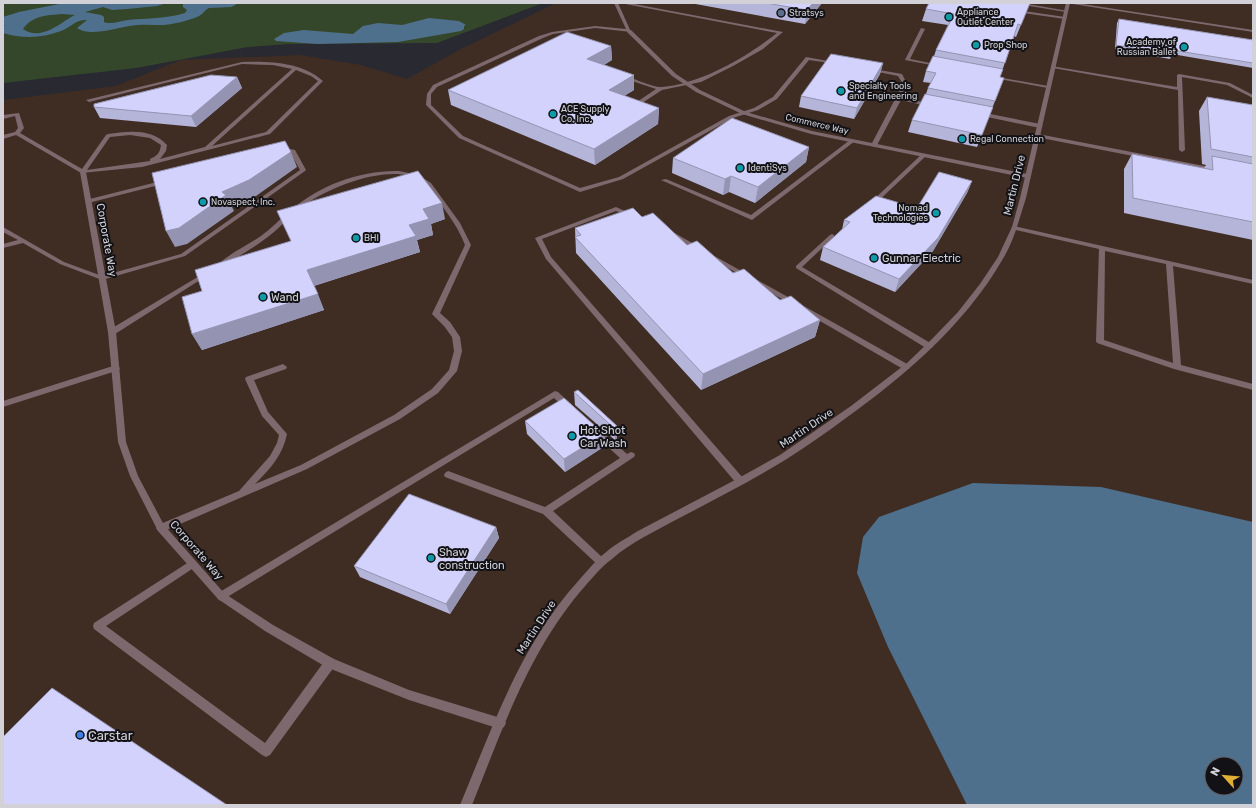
<svg xmlns="http://www.w3.org/2000/svg" width="1256" height="808" font-family="Rubik,sans-serif">
<style>
.commercial{fill:#3f2d24;fill-rule:evenodd}
.green{fill:#35472a}
.water{fill:#4e708c;fill-rule:evenodd}
.lines{fill:none;stroke-linecap:round;stroke-linejoin:round}
.service{fill:#7d696d;fill-rule:evenodd}
.minor{fill:#7d696d;fill-rule:evenodd}
.tertiary{fill:#7d696d;fill-rule:evenodd}
.wall{fill:#b5b5da}
.shaded-wall{fill:#9493b1}
.building{fill:#d3d2fd;stroke:#9493b1}
.service-dot{fill:#5c6f8a;stroke:#121216;stroke-width:1.5}
.culture-dot{fill:#0f9aa8;stroke:#121216;stroke-width:1.5}
.shop-dot{fill:#3f7fe0;stroke:#121216;stroke-width:1.5}
.labels{text-anchor:middle;stroke-width:4;stroke-linejoin:round;paint-order:stroke}
.far-poi-label{font-size:9px;fill:#d1d1d7;stroke:#121216;text-anchor:start}
.far-street-label{font-size:9px;fill:#d1d1d7;stroke:#121216}
.street-label{font-size:11px;fill:#d1d1d7;stroke:#121216}
.poi-label{font-size:11px;fill:#d1d1d7;stroke:#121216;text-anchor:start}
.near-poi-label{font-size:13px;fill:#d1d1d7;stroke:#121216;text-anchor:start}
</style>
<rect width="100%" height="100%" fill="#292931"/>
<path class="commercial" d="M556 3H1253V805H3V100L116 86 181 60 300 55 361 65 407 79 461 49ZM1212 764H1236V788H1212Z"/>
<path class="green" d="M3 3H543L437 43 289 44 248 47 136 68 3 83Z"/>
<path class="water" d="M64 3H167L157 6 127 9 112 10 103 7 85 12 101 15 104 17V22C110 25 121 21 128 20 148 18 166 19 185 13L187 10 183 7V4L186 3H239L231 7 209 8C204 10 203 15 197 17 187 21 174 24 164 25 152 25 140 24 129 26 117 28 88 37 77 28L87 20C76 19 71 27 61 31 42 38 23 39 3 33V28L5 25H3V17L19 12ZM62 14 75 15C61 22 41 42 23 29 32 16 47 15 62 14Z
M429 18 459 21 466 25 464 26V29L461 31 398 42 318 44 276 41 274 39 284 33 304 30 353 34 363 26 378 23 402 25Z
M973 483 1101 487 1253 522V805H967L888 647 857 573 863 537 879 517ZM1212 764H1236V788H1212Z"/>
<g class="lines">
<path class="service" d="M614 3H618L631 32 595 28 553 34 543 38 437 87 431 94V105L463 136 580 188 619 177 729 116 754 108 773 97 806 57 839 63 837 64 809 60 777 99 758 110 733 118 623 179 580 192 459 138 426 105 427 94 433 85 539 36 552 32 595 26 626 29Z
M620 3H629L783 32 763 49 733 66 701 82 662 90 633 109 630 107 631 106 656 89 623 78V76H627C634 79 655 88 662 87 701 84 747 57 777 33Z
M1012 3H1022L1068 11 1066 12Z
M1066 3H1076L1253 30V32Z
M1017 10 1065 17 1067 18 1065 19 1016 12Z
M921 28 925 29 910 59 940 65 942 66V67L905 60Z
M242 62C269 61 302 62 323 81L270 134 142 167 81 173 16 135 3 139V135L15 132 18 128 15 116 3 119V115L19 113 24 128 20 133 82 169 106 135 108 134C128 131 152 128 167 145L166 151 160 159 205 147 292 69 273 65 242 64 89 102 86 100ZM296 70 311 76 318 81 266 132 212 146ZM130 135 150 138 161 145C160 153 157 156 150 159V161L87 170 110 137Z
M1051 66 1177 87V75L1179 74 1230 83 1253 95V98L1227 85 1182 77 1185 150 1182 152 1179 150 1178 90 1053 68H1051Z
M868 68 902 74 907 84 902 97 934 105 931 107 901 100 877 145 874 147 871 145 903 84 898 76 868 70Z
M992 76 1048 86 1050 87 1048 88 994 78H992Z
M980 112 1040 124 1043 126 1040 128 978 115 977 114Z
M1038 134 1215 168 1218 170 1215 172 1036 137V135Z
M850 140 855 141 752 220 661 180 666 179 751 215Z
M290 149 295 150 306 170 305 171 185 256 102 280 60 264 23 243 3 248V244L18 240 3 232V227L64 262 102 276 181 254 300 170 290 152 281 155 278 153Z
M922 154 927 155 874 205H870V203Z
M399 171 418 175 431 183 460 223 471 245 440 313 450 322 460 337 462 351 457 371 438 393 400 419 307 469 164 531 161 532 158 531 156 528 158 525 239 491 270 456 277 443 279 435 262 416 245 379 246 377 283 364 287 367 286 369 254 380 268 412 287 434C283 455 270 469 255 484L301 465 394 415 432 389 449 370 454 351 452 337 444 326 432 314 465 245C459 229 450 217 440 203 435 196 431 187 423 182 394 161 332 186 306 204 292 214 282 226 269 236 255 247 239 256 223 266H219L218 265C228 254 248 245 261 236 272 228 281 218 291 210 320 185 361 170 399 171Z
M165 180 167 181V183L88 203 85 201 86 200Z
M616 207 636 216 633 218 616 211 542 239 551 257 743 478 744 481 743 484 740 485 737 484 546 259 535 238Z
M1014 226 1253 280V284L1173 266 1181 365 1253 384V390L1174 369 1097 343 1096 341 1099 249 1012 229 1011 228ZM1105 251 1166 264 1173 363 1104 340Z
M671 231 701 248 702 249 701 250H697L669 234V232Z
M832 234 834 235V237L802 267 932 344 933 346 932 348H926L796 268V266L830 235Z
M711 254 909 365 910 367 909 369H903L709 257 708 256Z
M206 272 208 273V275L115 334H109L108 332 109 330Z
M116 365 120 368 119 370 3 407V401Z
M555 391 558 392 572 405 573 407 572 409H566L554 398 224 599 221 601 218 599 216 596 218 593Z
M597 429 600 430 627 454 631 452 634 453 635 455 634 457 553 511 604 559 606 562 604 565 601 566 598 565 543 514 445 477 444 475 445 473 448 471 545 507 620 458 594 434 593 432 594 430Z
M192 560 195 561 197 564 195 567 106 626 265 743 326 659 330 658 334 659 335 663 334 667 270 755 266 757 262 755 94 629 93 626 94 623Z"/>
<path class="minor" d="M627 30H631L676 74 700 90 746 112 812 131 1027 174 1030 176 1027 178 811 134 742 114 696 92 672 76 627 32Z
M83 170 86 172 116 332 126 442 138 476 164 525 224 593 273 625 334 659 409 690 504 719 506 723 504 727 500 729 409 700 326 667 265 631 218 599 158 531 130 476 118 442 108 332 80 172Z"/>
<path class="tertiary" d="M1066 3H1070L1026 198C1019 219 1015 238 1004 257 963 329 897 382 831 429 811 443 791 457 770 469 729 493 686 514 644 537 633 543 622 550 612 559 602 566 594 576 586 585 530 648 503 728 472 805H460C493 726 521 643 580 579 588 570 596 560 605 553 615 544 627 538 638 531L735 480 780 455 851 406 907 363 933 338 958 312 980 284 998 257 1012 227 1020 198Z"/>
</g>
<path class="wall" d="M690 3H822L805 24Z
M1030 3 1016 37 1014 36 1000 77 1004 78 977 147 908 132 912 120 926 94 928 88 931 83 923 82 926 71 934 56 936 50 948 25 922 21 926 9Z
M1119 19 1253 40V68L1172 54 1170 59 1115 49 1117 23Z
M611 46 612 60 604 65 634 90 624 96 659 108 658 124 595 165 451 105 448 90Z
M883 63 880 74 854 119 799 107 801 96Z
M237 77 242 88 196 127 100 118 94 107Z
M1207 97 1253 105V240L1124 213V169L1132 154 1204 168 1206 165 1202 164 1199 111Z
M809 147 806 162 755 203 729 192 723 195 672 173 673 158Z
M972 181 967 193 933 251 895 292 820 260 823 247 842 230 844 220 917 208Z
M277 211 445 219 431 224 433 235 417 240 420 252 314 286 324 310 202 350 192 334 202 291 291 241Z
M642 217 687 245 780 300 820 320 815 337 701 390 576 253 575 228Z
M574 392 617 426V438L615 440 575 405Z
M525 421 604 434 605 446 565 472 527 434Z
M496 527 499 538 450 614 360 577 354 566Z"/>
<path class="shaded-wall" d="M813 3H822L805 24 807 10Z
M611 46 612 60 588 74 587 59Z
M883 63 880 74 854 119 857 108Z
M634 75V90L609 105V90Z
M237 77 242 88 196 127 191 116Z
M659 108 658 124 595 165 594 149Z
M809 147 806 162 755 203 758 187Z
M291 152 297 167 256 196 232 207 234 211 187 244 175 247 166 231 222 192Z
M731 176 729 192 723 195 725 179Z
M972 181 967 193 933 251 895 292 899 279Z
M442 203 445 219 431 224 433 235 417 240 420 252 313 286 307 270 409 225 423 209Z
M318 294 324 310 202 350 192 334Z
M820 320 815 337 701 390 703 374Z
M617 426V438L615 440 614 428Z
M604 434 605 446 565 472 564 459Z
M496 527 499 538 450 614 446 604Z"/>
<path class="building" d="M766 3H813L807 10Z
M929 3H1030L1021 25 1018 24 1005 63 936 50 954 14 926 9Z
M1119 19 1253 40V63L1172 50V55L1116 45Z
M567 32 611 46 587 59 634 75 609 90 659 108 594 149 448 90Z
M831 54 883 63 857 108 801 96Z
M933 56 1003 69 1000 77 1004 78 995 101 928 88 936 73 926 71Z
M211 75 237 77 191 116 94 107V104Z
M925 94 993 107 982 135 912 120Z
M1207 97 1253 105V157L1211 149Z
M732 118 809 147 758 187 731 176 725 179 673 158Z
M285 141 291 152 249 180 222 192 226 195 179 228 166 231 152 173Z
M1132 154 1213 170 1212 156 1253 164V222L1133 198Z
M418 171 442 203 423 209 429 219 409 225 416 236 307 270 318 294 192 334 182 297 202 291 195 270 291 241 277 211Z
M939 172 972 181 938 238 899 279 823 247 850 222 844 220 876 196 917 208Z
M633 208 642 217 653 213 687 245 697 241 733 273 744 269 780 300 791 296 820 320 703 374 575 237 581 235 575 228Z
M578 390 617 426 614 428 574 392Z
M564 398 604 434 564 459 525 421Z
M409 494 496 527 446 604 354 566Z
M52 688 227 805H3V737Z"/>
<circle class="service-dot" cx="781" cy="13" r="4"/>
<g class="culture-dot">
<circle cx="949" cy="17" r="4"/>
<circle cx="976" cy="45" r="4"/>
<circle cx="1184" cy="47" r="4"/>
<circle cx="841" cy="91" r="4"/>
<circle cx="553" cy="114" r="4"/>
<circle cx="962" cy="139" r="4"/>
<circle cx="740" cy="168" r="4"/>
<circle cx="203" cy="202" r="4"/>
<circle cx="936" cy="213" r="4"/>
<circle cx="356" cy="238" r="4"/>
<circle cx="874" cy="258" r="4"/>
<circle cx="263" cy="297" r="4"/>
<circle cx="572" cy="436" r="4"/>
<circle cx="431" cy="558" r="4"/>
</g>
<circle class="shop-dot" cx="80" cy="735" r="4"/>
<g class="labels">
<g class="far-poi-label">
<text x="957" y="15">Appliance<tspan x="957" dy="10">Outlet Center</tspan></text>
<text x="789" y="16">Stratsys</text>
<text x="1176" y="45" text-anchor="end">Academy of<tspan x="1176" dy="10">Russian Ballet</tspan></text>
<text x="984" y="48">Prop Shop</text>
<text x="849" y="89">Specialty Tools<tspan x="849" dy="10">and Engineering</tspan></text>
<text x="561" y="112">ACE Supply<tspan x="561" dy="10">Co. Inc.</tspan></text>
<text x="970" y="142">Regal Connection</text>
<text x="748" y="171">IdentiSys</text>
<text x="211" y="205">Novaspect, Inc.</text>
<text x="928" y="211" text-anchor="end">Nomad<tspan x="928" dy="10">Technologies</tspan></text>
<text x="364" y="241">BHI</text>
</g>
<g class="far-street-label">
<text transform="translate(817 124) rotate(13)" y="3">Commerce Way</text>
</g>
<g class="street-label">
<text transform="translate(1014 185) rotate(-76)" y="4">Martin Drive</text>
<text transform="translate(107 240) rotate(80)" y="4">Corporate Way</text>
<text transform="translate(806 428) rotate(-34)" y="4">Martin Drive</text>
<text transform="translate(197 550) rotate(49)" y="4">Corporate Way</text>
<text transform="translate(536 627) rotate(-57)" y="4">Martin Drive</text>
</g>
<g class="poi-label">
<text x="882" y="262">Gunnar Electric</text>
<text x="271" y="301">Wand</text>
<text x="580" y="434">Hot Shot<tspan x="580" dy="13">Car Wash</tspan></text>
<text x="439" y="556">Shaw<tspan x="439" dy="13">construction</tspan></text>
</g>
<g class="near-poi-label">
<text x="88" y="740">Carstar</text>
</g>
</g>
<rect width="1256" height="808" fill="none" stroke="#d1d1d7" stroke-width="8"/>
<g transform="translate(1224 776) rotate(297)"><circle r="19" fill="#121216" stroke="#5e5e63"/>
<path d="M0-3L7 15L0 10L-7 15Z" fill="#dfb034"/>
<text y="-6" font-size="11" font-weight="bold" text-anchor="middle" fill="#d1d1d7">N</text>
</g>
</svg>
